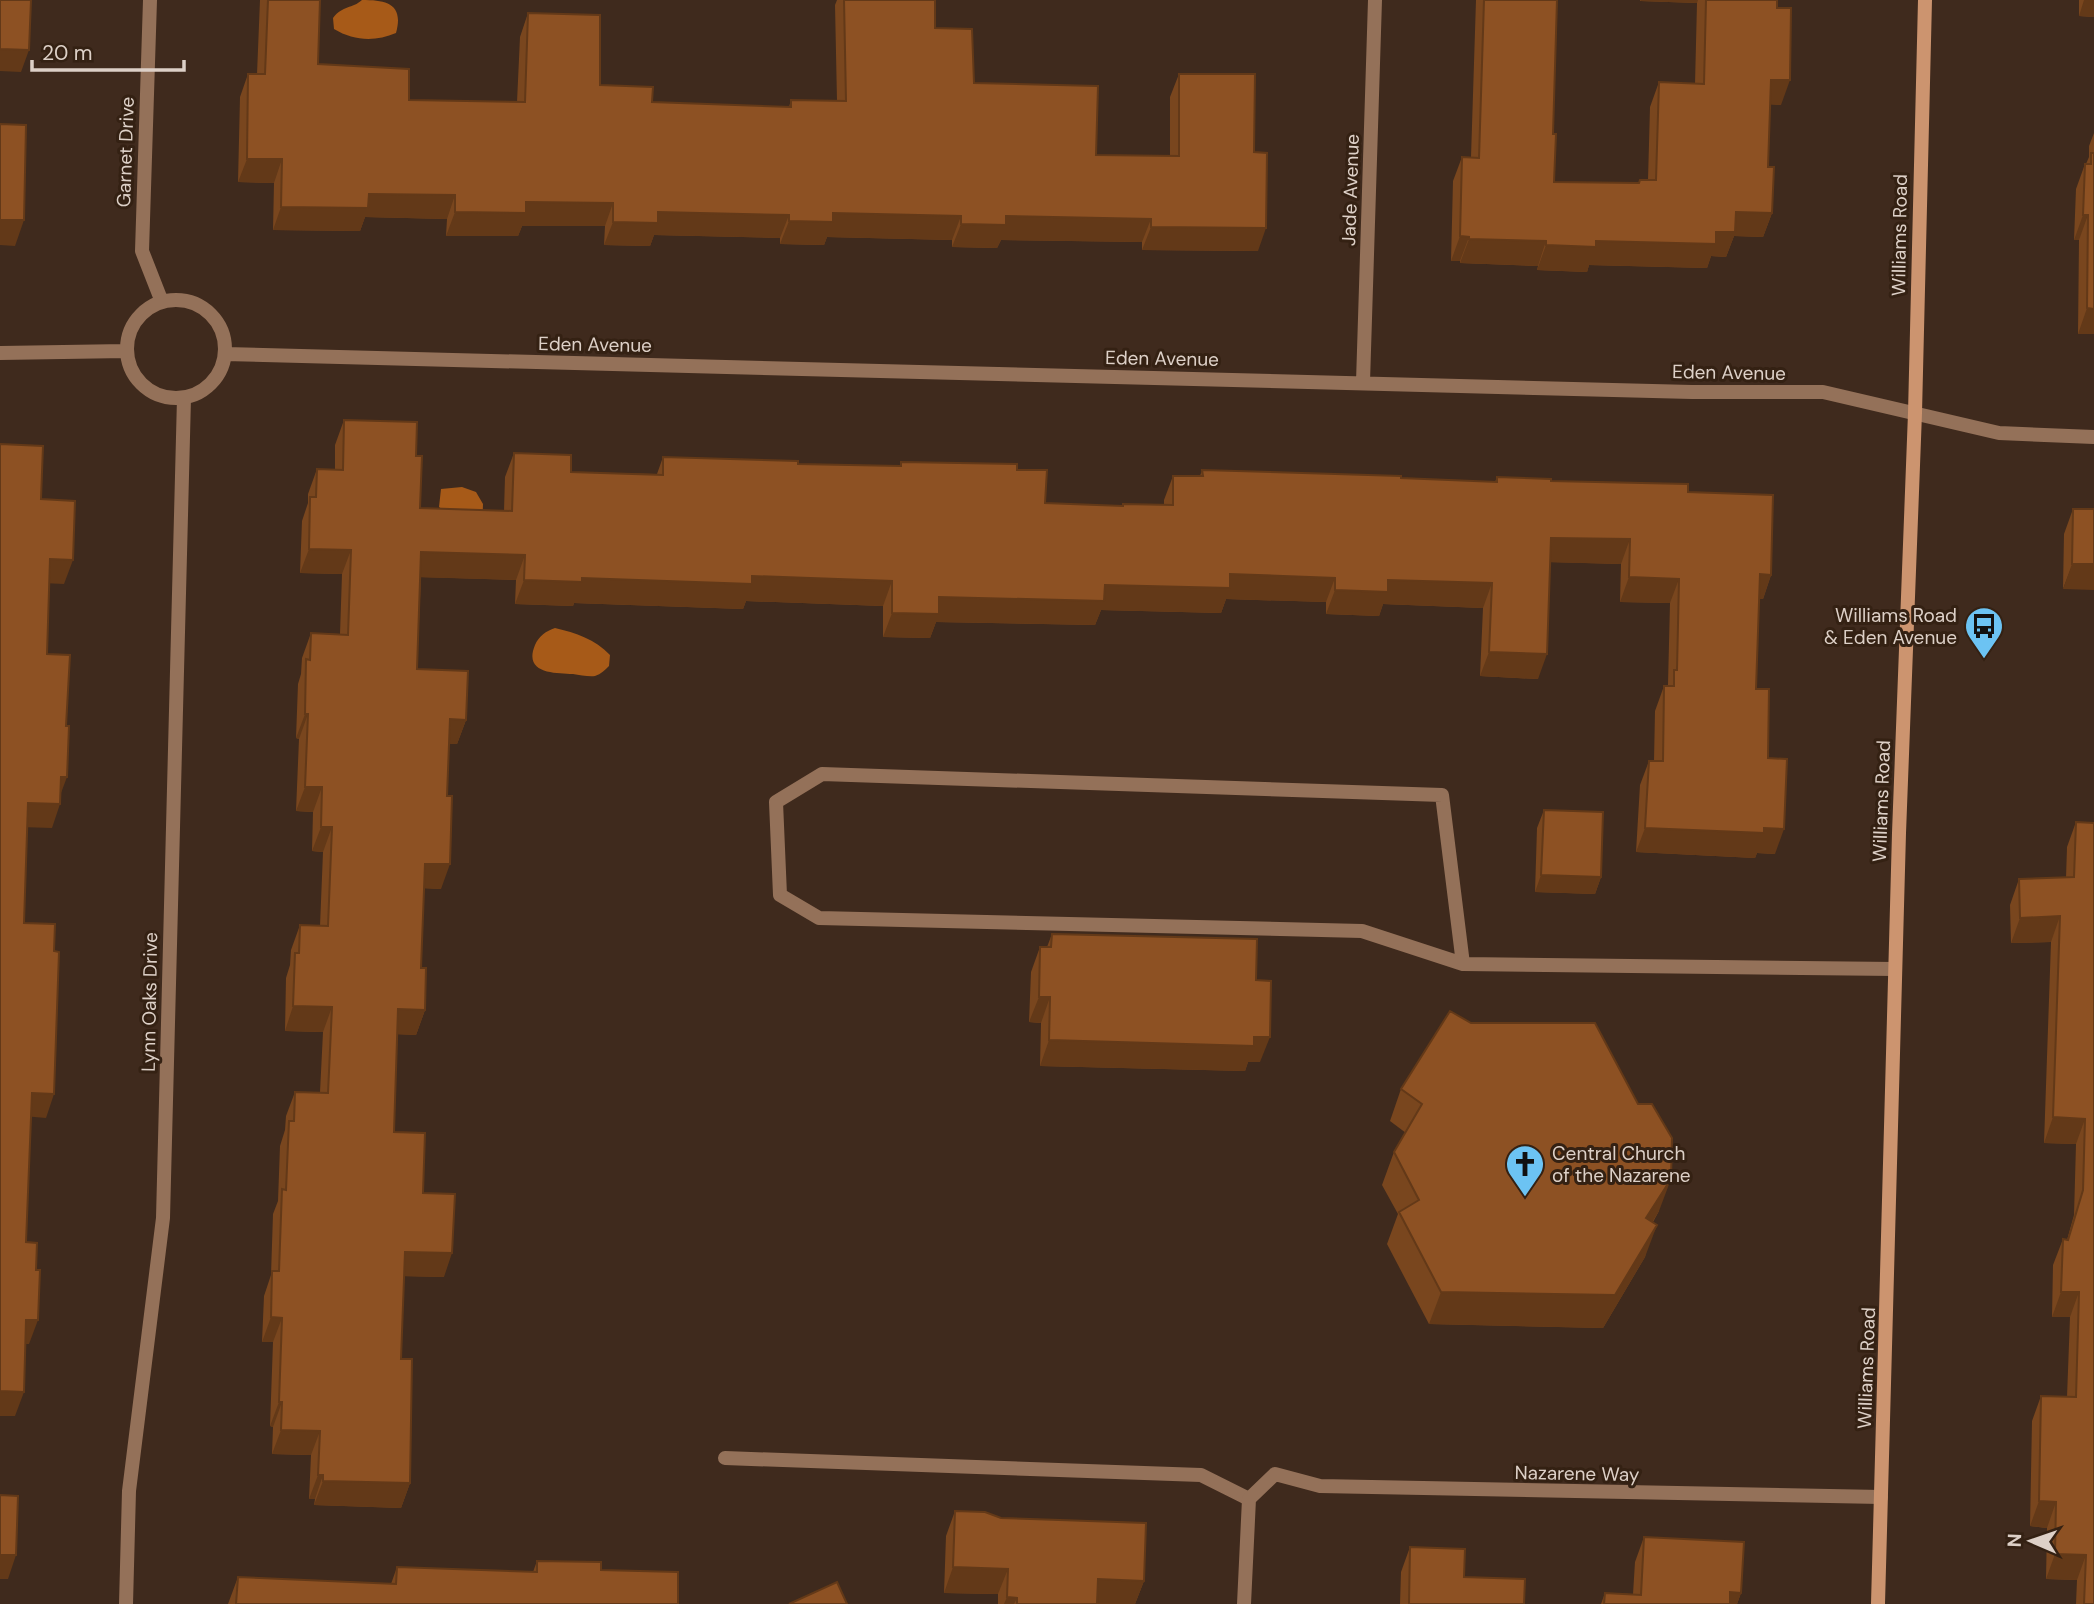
<svg xmlns="http://www.w3.org/2000/svg" width="2094" height="1604" font-family="'DM Sans',sans-serif">
<style>
.water{fill:#a75a18}
.lines{fill:none;stroke-linecap:round;stroke-linejoin:round}
.lane{stroke:#947159;stroke-width:14}
.street{stroke:#947159;stroke-width:14}
.secondary{stroke:#cc946f;stroke-width:14}
.wall{fill:#79461e}
.shaded-wall{fill:#633918}
.building{fill:#8d5123;stroke:#633918;stroke-width:2}
.labels{text-anchor:middle;stroke-width:6;stroke-linejoin:round;paint-order:stroke}
.street-label{font-size:19px;fill:#ddd0c7;stroke:#342113}
.poi-label{font-size:19px;fill:#ddd0c7;stroke:#342113;text-anchor:end}
</style>
<rect width="100%" height="100%" fill="#3f2a1d"/>
<path class="water" d="M362 0C387 0 404 4 396 33 375 42 354 41 334 29L333 18C343 5 352 9 362 0Z
M462 487 476 492 483 504 481 557 447 513 439 507 441 489Z
M555 628C576 633 595 639 610 655L609 666C605 670 601 674 595 676 589 677 580 675 573 674 555 673 523 674 535 645 539 636 546 631 555 628Z"/>
<g class="lines">
<path class="lane" d="M1463 964 1442 795 822 774 776 802 780 895 819 918 1362 931 1463 964 1895 969
M725 1458 1201 1475 1249 1499"/>
<path class="street" d="M150 0 142 251 162 302
M127 349a49 49 0 1 1 98 0a49 49 0 1 1-98 0Z
M0 353 126 351
M225 354 1692 392H1823L1999 433 2094 437
M1363 382 1375 0
M126 1604 129 1491 163 1218 184 398
M1244 1604 1249 1499 1275 1474 1320 1486 1881 1497"/>
<path class="secondary" d="M1878 1604 1899 833 1915 413 1925 0"/>
</g>
<path class="wall" d="M260 0H320L318 64 409 100 517 102 520 37 528 13 600 85 652 102 789 107 791 100 837 101 835 5 837 0H935V28L974 83 1096 155H1170V97L1179 74 1254 152 1258 251 1142 250V242L1001 240 997 248 952 247V240L827 237 824 245 780 244V238L654 235 650 246 604 245 605 226H522L518 236H446L447 219 365 217 360 231 273 230 274 183 238 182 240 97 248 74H257Z
M1476 0H1557L1553 134 1554 182 1638 183 1640 180H1648L1650 107 1659 82 1695 84 1697 3 1640 1V0H1777L1781 105 1770 104 1768 167 1772 213 1763 237 1734 236 1726 257 1711 256 1707 268 1589 265 1587 272 1537 270 1538 266 1460 263V261H1451L1453 181 1462 157H1471Z
M2079 0H2094V17L2079 16Z
M2094 133V334H2078L2079 240H2074L2076 189 2085 164H2086L2089 157V146Z
M344 420 416 456 420 508 504 511 505 477 514 453 571 472 657 474 663 457 798 464 900 466 901 462 1017 470 1045 503 1122 506 1164 505V500L1173 476H1200L1202 470 1495 482 1497 477 1688 492 1771 575 1763 599H1759L1756 689 1768 758 1775 854 1757 853 1755 858 1636 852 1640 785 1649 761H1654L1655 711 1664 686H1668V684L1670 603 1620 602 1621 564 1550 562 1538 679 1480 676 1483 608 1383 604 1379 616 1326 614V602L1226 599 1221 613 1101 610 1095 625 936 622 930 638 883 637V606L746 601 743 609 574 603 573 606 515 604 516 580 421 577 417 669 466 720 457 744H449L441 889 424 888 421 968 425 1010 416 1035 397 1034 394 1132 423 1193 444 1277 404 1276 401 1359 410 1483 401 1508 314 1505 315 1499H309L311 1455 272 1454 273 1427 270 1426 273 1342H262L264 1296 271 1275 273 1214 278 1201 280 1146 285 1130 286 1116 295 1092H320L323 1032 285 1031 286 978 290 965 291 950 300 925 320 926 323 852 312 851 313 812 296 811 299 739 296 738 298 684 301 674 302 658 311 633 340 634 342 574 300 573 302 521 308 503V494L317 469 335 470V445Z
M2073 509H2094L2063 589 2064 534Z
M1544 810 1601 877 1595 894 1535 892 1537 828Z
M2076 822 2094 823V1604H2076L2077 1580 2046 1579 2047 1528 2030 1526 2032 1421 2041 1396 2067 1397 2070 1317H2052L2053 1265 2063 1239 2067 1240 2074 1215 2076 1144 2044 1143 2051 942 2011 943 2010 905 2019 879 2066 878 2067 847Z
M1052 934 1256 980 1260 1062H1248L1245 1071 1040 1066 1041 1023 1029 1022 1031 972 1040 947H1047Z
M1401 1089 1659 1211 1653 1222 1645 1257 1603 1328 1429 1324 1387 1244 1398 1214 1382 1185 1394 1152 1406 1133 1390 1121Z
M955 1511 1144 1581 1135 1604H998V1594L944 1593 946 1536Z
M1644 1537 1741 1593 1737 1604H1601L1605 1593 1633 1594 1635 1562Z
M1410 1547 1464 1577 1524 1604H1400L1401 1572Z
M537 1561 601 1570 678 1604H228L238 1577 391 1584 397 1567 533 1572Z"/>
<path class="shaded-wall" d="M1641 0H1698L1697 3 1640 1Z
M2084 0H2094V17L2079 16Z
M0 49 29 50 21 72 0 71Z
M1771 80H1790L1781 105 1762 104Z
M247 159H282L274 183 238 182Z
M369 194 455 195 447 219 365 217 360 231 273 230 281 207Z
M526 202 613 203 605 226H522L518 236H446L455 212Z
M658 212 789 215 780 238 654 235 650 246 604 245 613 222Z
M1736 212 1772 213 1763 237 1734 236 1726 257 1711 256 1707 268 1589 265 1587 272 1537 270 1546 245 1716 232Z
M833 213 961 216 952 240 827 237 824 245 780 244 789 221Z
M2083 215H2088L2079 240H2074Z
M1006 216 1151 219 1142 242 1001 240 997 248 952 247 961 224Z
M0 220H24L15 246 0 245Z
M1151 227 1266 228 1258 251 1142 250Z
M1460 236 1469 237 1460 261H1451Z
M1469 239 1546 241 1538 266 1460 263Z
M2087 308 2094 309V334H2078Z
M1551 538 1630 539 1621 564 1542 562Z
M309 549 351 550 342 574 300 573Z
M421 552 525 555 516 580 412 577Z
M50 559 73 560 64 584 42 583Z
M2072 564H2094V590L2063 589Z
M1230 574 1335 578 1326 602 1226 599 1221 613 1101 610 1095 625 936 622 930 638 883 637 892 613 939 597 1105 585Z
M1760 574 1771 575 1763 599H1751Z
M752 576 892 581 883 606 746 601 743 609 574 603 573 606 515 604 524 580Z
M1629 577 1679 579 1670 603 1620 602Z
M1388 580 1492 583 1483 608 1383 604 1379 616 1326 614 1335 590Z
M1489 652 1547 654 1538 679 1480 676Z
M305 714H308L299 739 296 738Z
M450 719 466 720 457 744H441Z
M61 777H67L58 801Z
M305 787H322L313 812 296 811Z
M28 803 60 804 52 828 20 827Z
M321 827H332L323 852 312 851Z
M1645 828H1764L1784 829 1775 854 1757 853 1755 858 1636 852Z
M425 864H450L441 889 416 888Z
M1541 875 1601 877 1595 894 1535 892Z
M2060 916 2051 942 2011 943 2020 918Z
M1039 997H1050L1041 1023 1029 1022Z
M293 1006 332 1007 323 1032 285 1031Z
M398 1009 425 1010 416 1035 389 1034Z
M1270 1037 1260 1062H1248L1245 1071 1040 1066 1049 1040Z
M32 1093 54 1094 46 1118 23 1116Z
M2053 1117 2085 1119 2076 1144 2044 1143Z
M1671 1179 1659 1211 1635 1250 1646 1218Z
M1657 1225 1645 1257 1603 1328 1429 1324 1441 1292Z
M405 1252 452 1253 444 1277 396 1276Z
M2061 1292H2079L2070 1317H2052Z
M271 1317 282 1318 273 1342H262Z
M26 1320H38L29 1344H18Z
M0 1391 24 1392 15 1416H0Z
M279 1402H282L273 1427 270 1426Z
M281 1430 320 1431 311 1455 272 1454Z
M318 1475H323L315 1499H309Z
M323 1481 410 1483 401 1508 314 1505Z
M2039 1501 2056 1502 2047 1528 2030 1526Z
M2055 1554 2086 1555 2077 1580 2046 1579Z
M0 1555H16L8 1579H0Z
M953 1567 1008 1569 998 1594 944 1593Z
M1098 1579 1144 1581 1135 1604H1089Z
M1730 1592 1741 1593 1737 1604H1726Z
M1007 1597 1017 1598 1014 1604H1004Z"/>
<path class="building" d="M0 0H31L29 50 0 49Z
M268 0H320L318 64 409 69V100L525 102 528 13 600 15V85L653 87 652 102 791 107V100L846 101 844 0H935V28L972 29 974 83 1098 86 1096 155 1179 156V74H1255L1254 152 1267 153 1266 228 1151 227V219L1006 216V225L961 224V216L833 213V222L789 221V215L658 212V223L613 222V203L526 202V213L455 212V195L369 194 368 208 281 207 282 159H247L248 74H265Z
M1484 0H1557L1553 134H1556L1554 182 1639 183 1640 180H1656L1659 82 1704 84 1706 0H1777V8H1791L1790 80H1771L1768 167H1774L1772 213 1736 212 1735 232H1716V244L1596 241V247L1546 245V241L1469 239V237L1460 236 1462 157 1479 158Z
M0 124 26 125 24 220H0Z
M2091 153H2094V309L2087 308 2088 215H2083L2085 164H2091Z
M344 420 417 422 416 456H422L420 508 512 511 514 453 571 455V472L663 475V457L798 461V464L901 466V462L1017 464V470H1047L1045 503 1123 506V504L1173 505V476H1203L1202 470 1401 476V478L1497 482V477L1551 479V481L1688 484V492L1773 495 1771 575 1760 574 1756 689H1769L1768 758 1787 759 1784 829 1764 828V833L1645 828 1649 761H1663L1664 686H1674V670H1677L1679 579 1629 577 1630 539 1551 538 1547 654 1489 652 1492 583 1388 580V592L1335 590V578L1230 574V588L1105 585 1104 601 939 597V614L892 613V581L752 576V584L582 578V582L524 580 525 555 421 552 417 669 468 671 466 720 450 719 447 796H452L450 864H425L421 968H426L425 1010 398 1009 394 1132 425 1133 423 1193 455 1194 452 1253 405 1252 401 1359H412L410 1483 323 1481V1475H318L320 1431 281 1430 282 1402H279L282 1318 271 1317 272 1271H279L282 1189 286 1190 289 1121H294L295 1092 328 1093 332 1007 293 1006 295 953H299L300 925 328 926 332 827H321L322 787H305L308 714H305L306 659 310 660 311 633 348 635 351 550 309 549 310 497H316L317 469 343 470Z
M0 444 43 446 41 499 75 501 73 560 50 559 47 654 70 655 66 726H69L67 777H61L60 804 28 803 24 923 55 924 54 951 59 952 54 1094 32 1093 26 1242 37 1243 36 1270H40L38 1320H26L24 1392 0 1391Z
M2073 509H2094V564H2072Z
M1544 810 1603 812 1601 877 1541 875Z
M2076 822 2094 823V1604H2084L2086 1555 2055 1554 2056 1502 2039 1501 2041 1396 2076 1397 2079 1292H2061L2063 1239 2068 1240 2083 1190 2085 1119 2053 1117 2060 916 2020 918 2019 879 2074 877Z
M1052 934 1257 939 1256 980 1271 981 1270 1037H1254V1046L1049 1040 1050 997H1039L1040 947H1051Z
M1450 1011 1471 1023H1595L1638 1104H1652L1672 1138 1671 1179 1646 1218 1657 1225 1615 1295 1441 1292 1399 1212 1419 1200 1394 1152 1422 1104 1401 1089Z
M0 1495 18 1496 16 1555H0Z
M955 1511 985 1512 1001 1518 1146 1523 1144 1581 1098 1579 1097 1604H1017V1598L1007 1597 1008 1569 953 1567Z
M1644 1537 1744 1542 1741 1593 1730 1592V1604H1604L1605 1593 1641 1595Z
M1410 1547 1465 1549 1464 1577 1525 1579 1524 1604H1409Z
M537 1561 601 1562V1570L678 1572V1604H236L238 1577 396 1584 397 1567 537 1572Z
M837 1582 847 1604H789Z"/>
<defs>
<symbol id="bus-pin" viewBox="-11 -11 22 30"><path d="M0 17L-7.5 6A9.5 9.5 0 1 1 7.5 6Z" fill="#6cc3f3" stroke="#342113"/><path d="M-5-6H5V4H4V6H2V4H-2V6H-4V4H-5ZM-3.5-4V0h7V-4ZM-3.5 1.2v1.5H-2V1.2ZM2 1.2v1.5H3.5V1.2Z" fill="#111"/></symbol>
<symbol id="church-pin" viewBox="-11 -11 22 30"><path d="M0 17L-7.5 6A9.5 9.5 0 1 1 7.5 6Z" fill="#6cc3f3" stroke="#342113"/><path d="M-1.2-6h2.4v3.5h3.3v2.4h-3.3V6h-2.4V-.1h-3.3v-2.4h3.3Z" fill="#111"/></symbol>
</defs>
<g fill-rule="evenodd">
<use href="#bus-pin" x="1962" y="604" width="44" height="60"/>
<use href="#church-pin" x="1503" y="1142" width="44" height="60"/>
</g>
<g class="labels">
<g class="street-label">
<text transform="translate(125 152) rotate(-88)" y="7">Garnet Drive</text>
<text transform="translate(1350 190) rotate(-88)" y="7">Jade Avenue</text>
<text transform="translate(1899 235) rotate(-89)" y="7">Williams Road</text>
<text transform="translate(595 344) rotate(1)" y="7">Eden Avenue</text>
<text transform="translate(1162 358) rotate(1)" y="7">Eden Avenue</text>
<text transform="translate(1729 372) rotate(1)" y="7">Eden Avenue</text>
<text transform="translate(1881 801) rotate(-88)" y="7">Williams Road</text>
<text transform="translate(149 1002) rotate(-89)" y="7">Lynn Oaks Drive</text>
<text transform="translate(1866 1368) rotate(-88)" y="7">Williams Road</text>
<text transform="translate(1577 1473) rotate(1)" y="7">Nazarene Way</text>
</g>
<g class="poi-label">
<text x="1957" y="622">Williams Road<tspan x="1957" dy="22">&amp; Eden Avenue</tspan></text>
<text x="1552" y="1160" text-anchor="start">Central Church<tspan x="1552" dy="22">of the Nazarene</tspan></text>
</g>
</g>
<g transform="translate(2031 1541) rotate(272)" stroke="#342113" stroke-width="5" paint-order="stroke">
<path d="M0-5L12 26L0 18L-12 26Z" fill="#ddd0c7"/>
<text y="-10" font-size="19" font-weight="bold" text-anchor="middle" fill="#ddd0c7">N</text>
</g>
<path d="M32 60v10h152v-10" fill="none" stroke="#ddd0c7" stroke-width="3.5"/>
<text x="42" y="60" font-size="21" fill="#ddd0c7" stroke="#342113" stroke-width="5" paint-order="stroke">20 m</text>
</svg>
